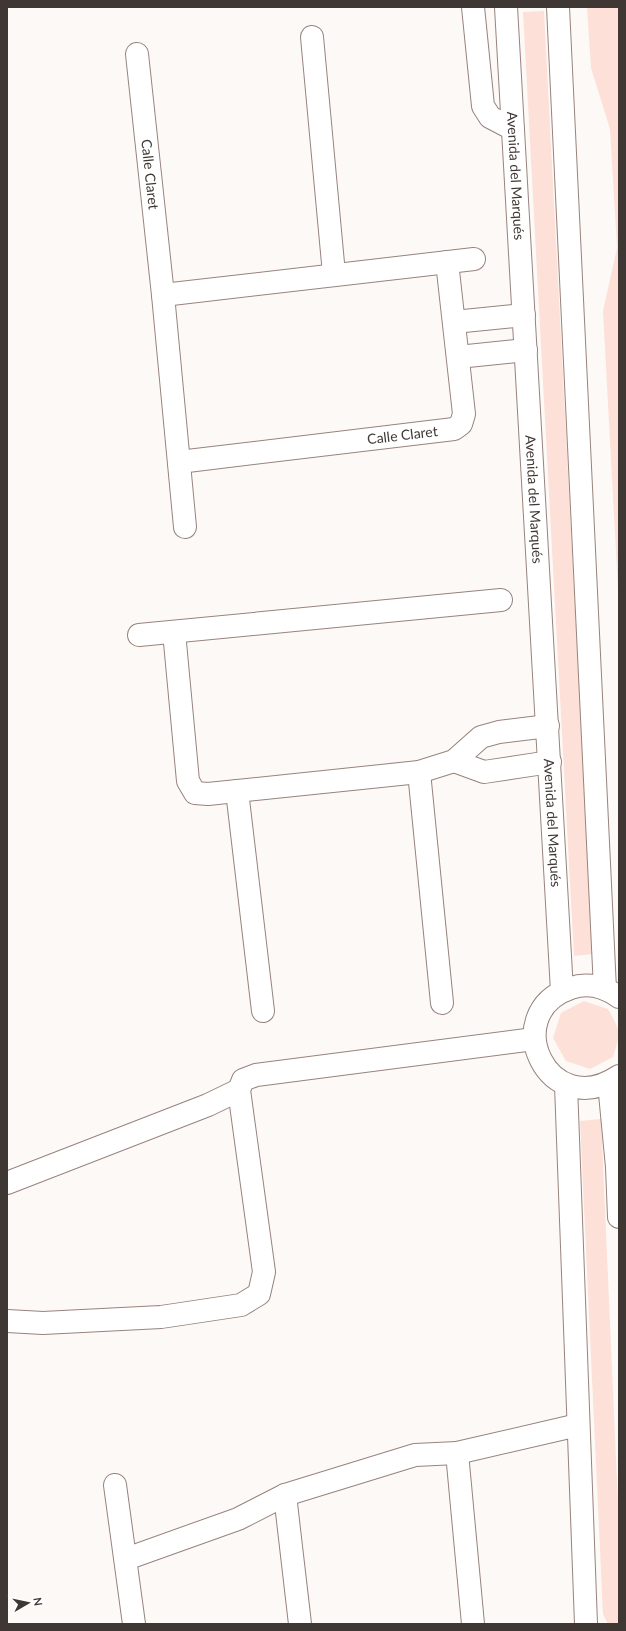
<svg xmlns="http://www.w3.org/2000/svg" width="626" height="1631" font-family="Lato,sans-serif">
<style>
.green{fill:#fde0d7}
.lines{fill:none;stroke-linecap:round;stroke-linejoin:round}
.minor-casing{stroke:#97837c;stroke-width:24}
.minor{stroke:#fff;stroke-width:22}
.labels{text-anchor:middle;stroke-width:4;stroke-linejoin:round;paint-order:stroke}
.street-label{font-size:14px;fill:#3f3734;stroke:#fff}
</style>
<rect width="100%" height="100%" fill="#fdf9f7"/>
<path class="green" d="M587 7H619V608L603 311 617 248 610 129 591 68Z
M544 11 593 954 574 956 523 12Z
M584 1001 608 1009C621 1032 621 1032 613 1057L590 1069 566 1061 553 1038 561 1013Z
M601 1119 619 1526V1624H608L603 1614 580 1121Z"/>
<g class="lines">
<defs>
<g id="minor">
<path d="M473 7 483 106 490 117 513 129"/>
<path id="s1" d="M506 7 562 991"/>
<path d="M558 7 605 989"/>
<path d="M312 37 334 274"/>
<path id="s2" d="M137 54 163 295 185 527"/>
<path d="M163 295 474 259"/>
<path d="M454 322 524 315"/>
<path d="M458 357 526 350"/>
<path id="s3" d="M179 462 454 429 461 424 464 414 447 262"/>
<path d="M174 632 188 781 195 793 208 794 419 772 454 761 481 737 499 732 548 726"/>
<path d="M139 635 501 600"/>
<path d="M454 761 484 772 550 762"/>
<path d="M419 772 442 1003"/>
<path d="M237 791 263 1011"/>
<path d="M619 997C605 987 588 982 571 988 497 1013 548 1124 619 1076"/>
<path d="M609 1083 617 1167 619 1217"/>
<path d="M566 1085 586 1624"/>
<path d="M7 1183 208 1105 239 1090"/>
<path d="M7 1321 43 1323 161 1317 241 1305 259 1294 264 1272 239 1090 243 1080 256 1075 534 1039"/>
<path d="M457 1453 473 1624"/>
<path d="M115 1485 134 1624"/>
<path d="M285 1495 300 1624"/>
<path d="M126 1559 238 1519 285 1495 415 1455 457 1453 578 1425"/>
</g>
</defs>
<use href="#minor" class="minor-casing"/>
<use href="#minor" class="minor"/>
</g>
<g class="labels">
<g class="street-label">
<text dy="5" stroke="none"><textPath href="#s2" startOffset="121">Calle Claret</textPath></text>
<text dy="5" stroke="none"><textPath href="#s1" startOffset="169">Avenida del Marqués</textPath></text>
<text dy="5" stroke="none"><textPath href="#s3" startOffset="225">Calle Claret</textPath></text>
<text dy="5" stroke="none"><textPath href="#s1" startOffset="493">Avenida del Marqués</textPath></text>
<text dy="5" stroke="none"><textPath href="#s1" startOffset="817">Avenida del Marqués</textPath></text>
</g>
</g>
<rect width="626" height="1631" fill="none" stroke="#3f3734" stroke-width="16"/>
<g transform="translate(28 1603) rotate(81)" stroke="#ffffff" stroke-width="3" paint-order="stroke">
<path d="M0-3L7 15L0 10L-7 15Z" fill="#3f3734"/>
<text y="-6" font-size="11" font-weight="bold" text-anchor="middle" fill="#3f3734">N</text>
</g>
</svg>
